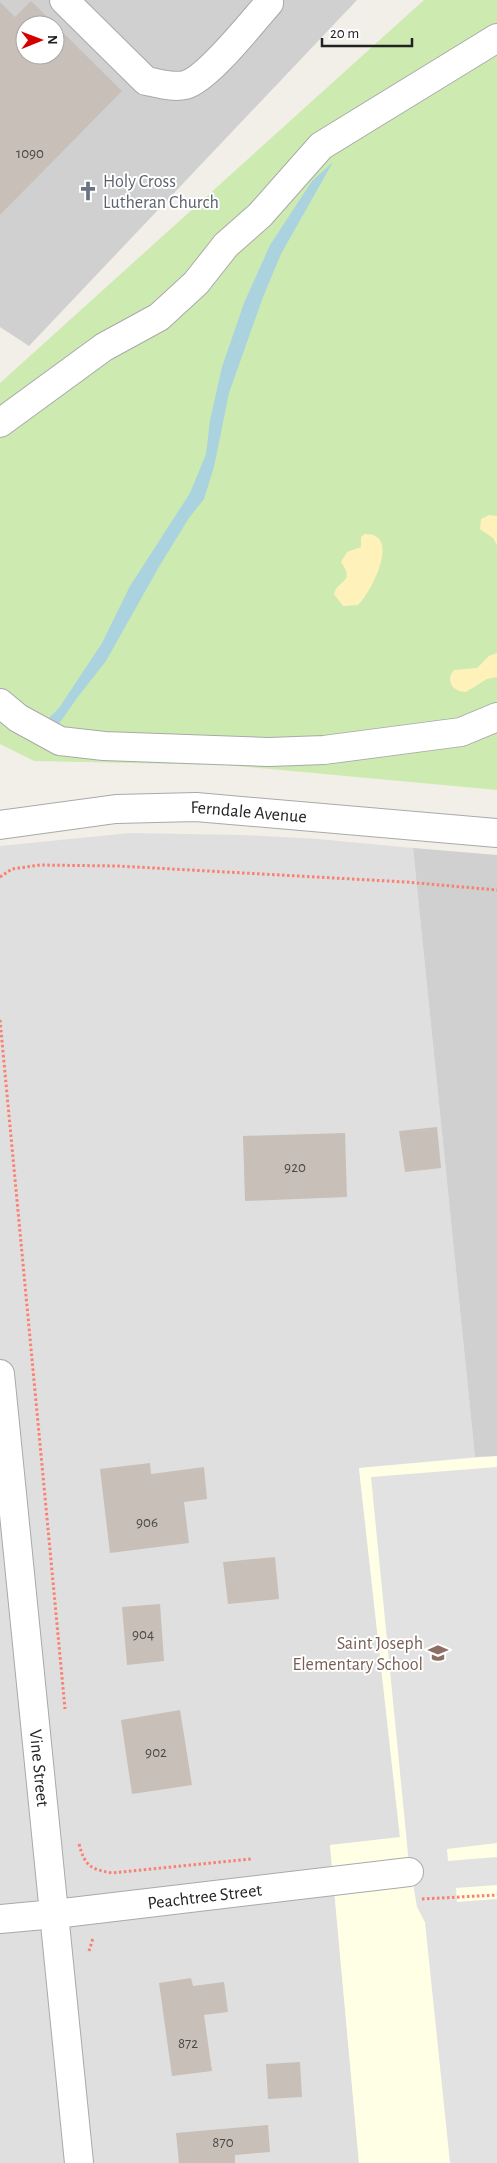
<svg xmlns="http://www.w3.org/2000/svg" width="497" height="2163" font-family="'Alegreya Sans',sans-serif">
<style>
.residential{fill:#e0dfdf}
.education{fill:#ffffe5}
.religious{fill:#d0d0d0;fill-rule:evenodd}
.grass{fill:#cdebb0}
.sand{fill:#fff1ba}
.parking{fill:#e2e2e2}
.water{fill:#aad3df}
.building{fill:#c7bfb8;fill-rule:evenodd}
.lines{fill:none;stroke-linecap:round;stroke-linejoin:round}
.minor-casing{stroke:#a9a9a9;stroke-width:30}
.path{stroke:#fa8072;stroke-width:3;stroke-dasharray:2.5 2.5;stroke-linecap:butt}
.minor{stroke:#fff;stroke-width:28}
.labels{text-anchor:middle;stroke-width:4;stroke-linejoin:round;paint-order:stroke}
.number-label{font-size:15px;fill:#4b4948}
.worship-label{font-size:18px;fill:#5b616d;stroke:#fff;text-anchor:start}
.street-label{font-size:18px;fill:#222;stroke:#fff}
.education-label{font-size:18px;fill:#785e54;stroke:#fff;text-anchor:end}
</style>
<rect width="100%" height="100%" fill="#f2efe9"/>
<path class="residential" d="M130 833 243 835 318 839 413 848 475 1457 359 1468 400 1838 330 1845 359 2163H0V846Z"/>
<path class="education" d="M497 1456V2163H359L330 1845 400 1837 359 1468Z"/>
<path class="religious" d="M0 0H357L29 346 0 327ZM25 25H55V55H25Z
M413 848 497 855V1456L475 1457Z"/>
<path class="grass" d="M424 0H497V790L227 765 34 761 0 744V383Z"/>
<path class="sand" d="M489 515 497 516V545L493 538 480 529 481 519Z
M365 534C402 533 371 593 358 605L343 606 334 594C338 579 356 583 341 562L347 552 361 547V537Z
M497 653V677L487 679 466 692C453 692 445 681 454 670L477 668 489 656Z"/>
<path class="parking" d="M497 1467V1843L447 1849 448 1861 497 1857V1885L456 1888 457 1902 497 1899V2163H450L425 1922 417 1907 408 1854 371 1477Z"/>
<path class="water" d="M333 162 281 254 263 297 229 393 214 467 204 499 189 518 160 565 106 661 77 698 54 731 38 729 59 708 102 643 130 586 190 493 206 454 210 420 222 367 244 303 270 245 312 181Z"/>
<path class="building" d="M31 1 122 91 0 215V2L15 17ZM25 25H55V55H25Z
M437 1127 441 1168 405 1172 399 1131Z
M345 1133 347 1197 245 1201 243 1136Z
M150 1463 151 1474 204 1467 207 1499 184 1502 189 1543 110 1553 100 1469Z
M275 1557 279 1599 228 1604 223 1562Z
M160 1604 164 1661 127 1665 122 1607Z
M180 1710 192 1785 132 1794 121 1720Z
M191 1978 193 1986 224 1982 228 2012 204 2015 212 2071 172 2076 159 1983Z
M300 2062 302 2097 268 2099 266 2064Z
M268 2125 270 2152 235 2155V2163H179L176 2133Z"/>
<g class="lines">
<defs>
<g id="minor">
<path d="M64 0 146 81C158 83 173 88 185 85 207 80 252 22 269 3V0"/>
<path d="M0 423 104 347 159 317 196 283 226 245 260 215 321 146 497 38"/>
<path d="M0 703 18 718 60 741 104 746 269 752 324 750 461 732 497 717"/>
<path id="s1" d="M0 825 116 809 196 807 497 833"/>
<path id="s2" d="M0 1374 79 2163"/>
<path id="s3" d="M0 1919 55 1914 409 1872"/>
</g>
</defs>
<use href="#minor" class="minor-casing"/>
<path class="path" d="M0 877 12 869 40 865 118 866 406 882 497 890
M0 1020 65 1709
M79 1844C85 1866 90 1869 112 1873L251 1859
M422 1899 497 1895
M89 1951 93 1938"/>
<use href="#minor" class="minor"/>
</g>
<defs>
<symbol id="church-bare" viewBox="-9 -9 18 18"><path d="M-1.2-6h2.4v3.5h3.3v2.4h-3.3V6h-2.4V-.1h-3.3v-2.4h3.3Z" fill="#6b7280" stroke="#fff" stroke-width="2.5" paint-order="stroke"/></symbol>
<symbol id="school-bare" viewBox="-9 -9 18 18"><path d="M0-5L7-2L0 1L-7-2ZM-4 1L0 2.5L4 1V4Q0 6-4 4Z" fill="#8d6e63" stroke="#fff" stroke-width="2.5" paint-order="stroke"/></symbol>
</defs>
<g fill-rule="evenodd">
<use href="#church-bare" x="74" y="177" width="28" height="28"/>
<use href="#school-bare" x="424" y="1639" width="28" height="28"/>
</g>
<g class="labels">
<g class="number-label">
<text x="30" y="158">1090</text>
<text x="295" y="1172">920</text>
<text x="147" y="1527">906</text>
<text x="143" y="1639">904</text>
<text x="156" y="1757">902</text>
<text x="188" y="2048">872</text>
<text x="223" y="2147">870</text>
</g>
<g class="worship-label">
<text x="103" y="187">Holy Cross<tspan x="103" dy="21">Lutheran Church</tspan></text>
</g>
<g class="street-label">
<text dy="6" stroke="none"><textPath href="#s1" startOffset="250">Ferndale Avenue</textPath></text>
<text dy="6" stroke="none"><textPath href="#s2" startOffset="396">Vine Street</textPath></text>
<text dy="6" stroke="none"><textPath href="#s3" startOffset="206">Peachtree Street</textPath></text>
</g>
<g class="education-label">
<text x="423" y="1649">Saint Joseph<tspan x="423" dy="21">Elementary School</tspan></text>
</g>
</g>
<g transform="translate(40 40) rotate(89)"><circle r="24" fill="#ffffff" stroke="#a7a7a7"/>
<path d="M0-4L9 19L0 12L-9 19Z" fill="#d40000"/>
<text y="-8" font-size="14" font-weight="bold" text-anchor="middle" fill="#222222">N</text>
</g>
<path d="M322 38v8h90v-8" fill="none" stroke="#222222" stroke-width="2.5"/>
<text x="330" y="38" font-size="15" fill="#222222" stroke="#ffffff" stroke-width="4" paint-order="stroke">20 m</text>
</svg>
